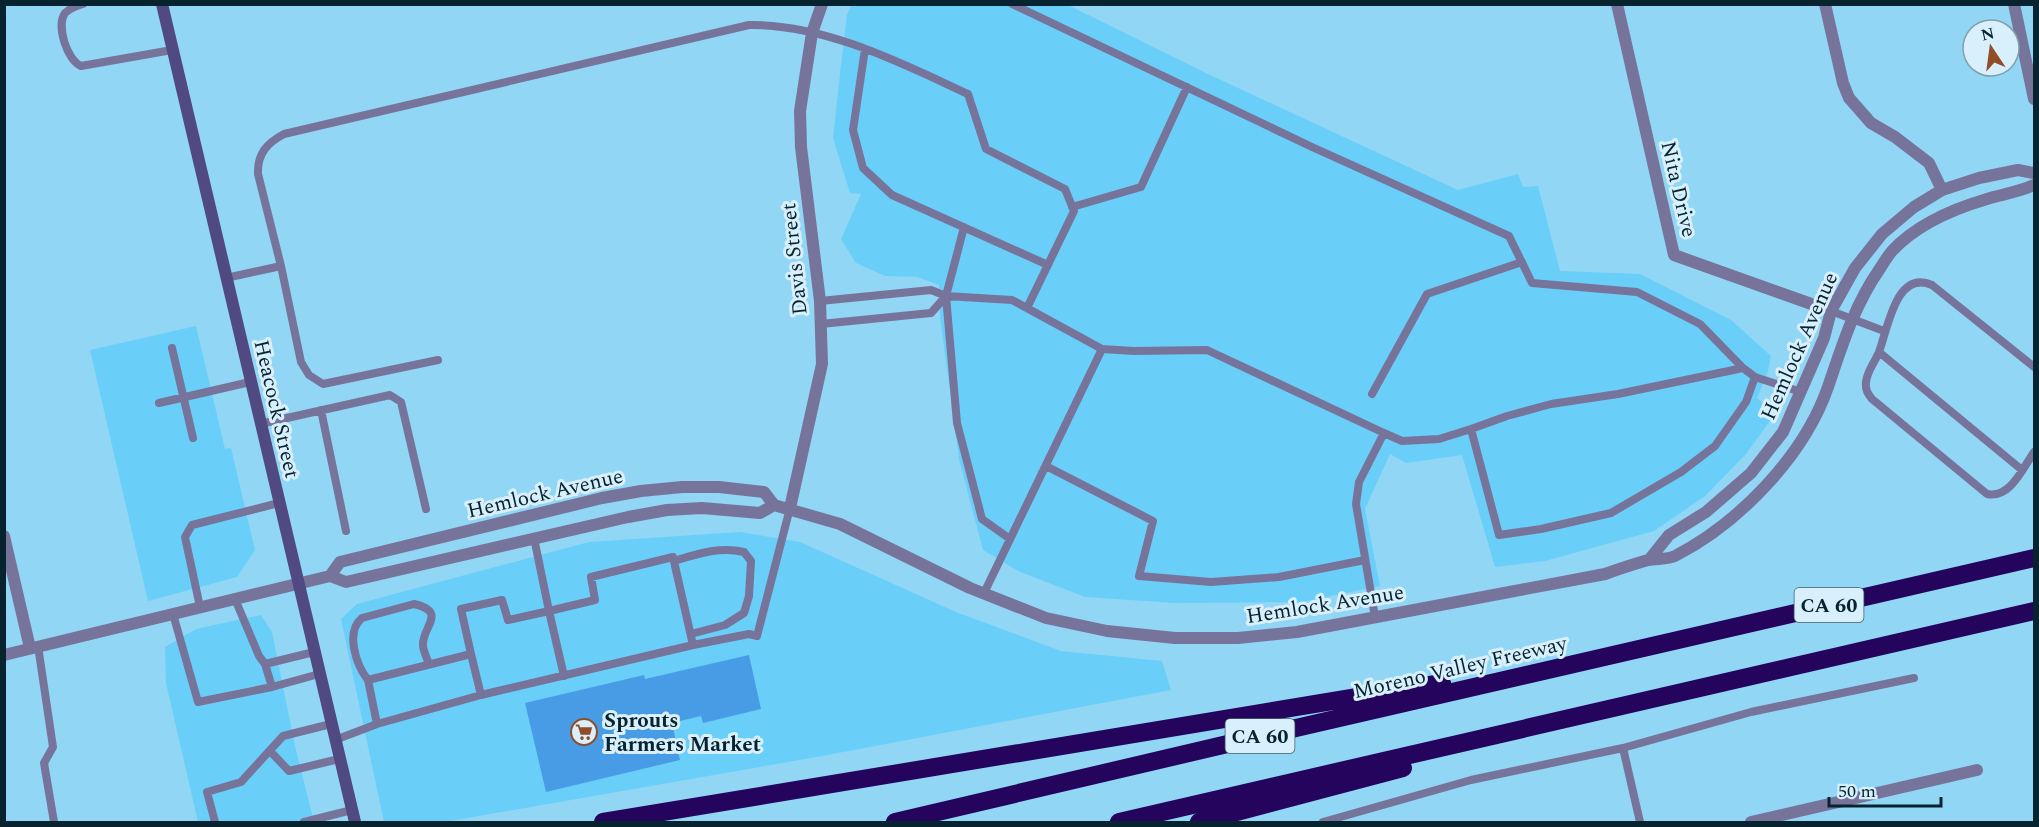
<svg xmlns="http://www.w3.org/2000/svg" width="2039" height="827" font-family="Spectral,serif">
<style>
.built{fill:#69cff9}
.building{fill:#489ce6}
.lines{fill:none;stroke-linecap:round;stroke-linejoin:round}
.service{stroke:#77749c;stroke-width:8}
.minor{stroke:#77749c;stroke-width:12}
.tertiary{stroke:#77749c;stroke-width:12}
.secondary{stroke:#504982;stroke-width:12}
.motorway{stroke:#24045d;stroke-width:18}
.labels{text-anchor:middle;stroke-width:6;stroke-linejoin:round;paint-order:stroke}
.shield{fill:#d8f0fc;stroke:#45606c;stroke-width:1.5}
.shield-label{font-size:20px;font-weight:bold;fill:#06232f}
.street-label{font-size:21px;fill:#06232f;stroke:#d8f0fc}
.poi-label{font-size:21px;font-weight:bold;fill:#06232f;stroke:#d8f0fc;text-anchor:start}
</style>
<rect width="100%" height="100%" fill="#91d6f5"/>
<path class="built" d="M851 5H1068L1208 74 1458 190 1518 174 1523 187 1538 186 1560 271 1640 274 1731 320 1771 356 1768 371 1757 398 1775 414 1746 454 1705 496 1654 531 1545 561 1495 567 1462 455 1406 463 1390 454 1365 509 1380 586 1302 602 1175 603 1085 597 1018 571 983 550 959 459 940 317 939 285 917 277 885 276 856 263 841 239 861 194 850 193 833 138 841 65 847 15Z
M196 326 225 449 231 448 255 550 237 577 148 601 90 350Z
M740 532 800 542 956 612 1061 651 1162 661 1171 690 822 756 445 822H384L341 619 357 604 589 542Z
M261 615 272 632 295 746 314 822H198L166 683 165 647 196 629Z"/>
<path class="building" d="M749 655 761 709 703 723 701 716 672 723 680 760 546 792 525 703 644 675 645 679Z"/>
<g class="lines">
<path class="service" d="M83 4C76 6 70 8 65 13 56 26 67 60 81 66L172 50
M1012 4 1312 147 1509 236 1532 283 1637 292 1700 324 1743 368 1755 377 1801 392
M865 49 853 130 863 168 892 195 1048 265
M1072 207 1141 187 1187 87
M964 227 946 296 957 423 982 519 1010 539
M281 266 301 362 309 375 323 384 438 360
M226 278 281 266 258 174C257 154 267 143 284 134L749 25C825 24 901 63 968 94L986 149 1065 189 1074 211 1027 308
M820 301 931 290 946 296 1012 300 1102 349
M1831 311 1884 331
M821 324 931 313 946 296
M172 348 193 438
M1879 352 2022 470
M2034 367 1932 285C1896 269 1888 328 1879 352 1875 362 1867 371 1866 382 1865 390 1868 394 1872 399L1987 494C2010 499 2023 468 2034 452
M1372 394 1427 294 1522 262
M159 403 250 382
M321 410 346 531
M260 424 390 395 401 402 426 509
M1471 429 1507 416 1551 404 1618 394 1743 368
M1046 466 1153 521 1139 576 1211 582 1279 577 1365 560
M534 538 549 611 595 600 591 577 673 557 693 645 749 634 757 636 790 508
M674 561C697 554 720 546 744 552L751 561 749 596 744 613 725 625 691 634
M984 593 1102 349 1134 351 1207 350 1384 433
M235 599 259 656 265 664 314 652
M200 607 185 537 192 525 279 503
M173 614 198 702 272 687 319 674
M1375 617 1356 504 1359 482 1384 433 1402 441 1439 439 1471 429 1499 535 1541 529 1611 513 1681 472 1715 446 1746 402 1755 377
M38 646 53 747 44 763 54 822
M471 654 481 695 693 645
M265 664 272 687
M368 680C356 665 345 632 362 618L414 604C448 612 422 627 423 645 423 651 427 658 429 664
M377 724 368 680 471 654 461 609 502 600 508 620 549 611 564 676
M335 740 377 724 481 695
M270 751 289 771 339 759
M215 822 207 792 241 782 283 736 331 724
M304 822 352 810
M1323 822 1471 780 1623 748
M1640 822 1623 748 1751 712 1914 678"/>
<path class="minor" d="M1617 4 1674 255 1831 311
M1825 4 1843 83 1849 98 1871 123 1895 137 1929 163 1942 190
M790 508 822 364 820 301 801 147 800 111 812 33 822 4
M4 536 30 648
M1751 822 1977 770"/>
<path class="tertiary" d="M2014 4 2034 99
M1649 560 1669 535 1706 512 1751 473 1783 432 1824 338 1831 311 1855 268 1882 234 1914 207 1942 190 1979 178 2018 170 2034 173
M330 576 340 562 602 498 641 491 682 487H719L764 492 774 505 840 524 970 588 1046 618 1107 631 1175 638H1238L1297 632 1605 574C1619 569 1634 564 1648 560 1657 558 1667 560 1675 556 1739 523 1804 456 1828 387 1842 346 1854 306 1879 270 1883 264 1887 257 1892 251 1916 225 1953 209 1987 199 2003 194 2019 192 2034 185
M4 655 330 576 346 582 628 517 667 510 702 508 760 513 774 505"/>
<path class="secondary" d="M162 4 355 822"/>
<path class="motorway" d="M603 822 1442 683
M895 822 1270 734 2034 558
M1119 822 2034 611
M1199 822 1403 768"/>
</g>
<defs>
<symbol id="supermarket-ring" viewBox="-11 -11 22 22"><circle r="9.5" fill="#d8f0fc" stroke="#934d26" stroke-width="1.5"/><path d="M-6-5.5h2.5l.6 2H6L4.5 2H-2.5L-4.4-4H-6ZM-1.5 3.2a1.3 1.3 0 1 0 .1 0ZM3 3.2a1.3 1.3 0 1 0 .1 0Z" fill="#934d26"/></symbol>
</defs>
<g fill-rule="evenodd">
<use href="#supermarket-ring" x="569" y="717" width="30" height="30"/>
</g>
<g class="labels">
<g class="shield">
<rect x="1794.5" y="588" width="69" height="34" rx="4.5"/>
<rect x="1225.5" y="719" width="69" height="34" rx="4.5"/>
</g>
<g class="shield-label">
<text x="1829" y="612">CA 60</text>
<text x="1260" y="743">CA 60</text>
</g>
<g class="street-label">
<text transform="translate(1679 189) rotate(77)" y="7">Nita Drive</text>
<text transform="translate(794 259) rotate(-96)" y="7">Davis Street</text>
<text transform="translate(1799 346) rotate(-66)" y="7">Hemlock Avenue</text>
<text transform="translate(277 409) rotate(77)" y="7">Heacock Street</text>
<text transform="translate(545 493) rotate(-13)" y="7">Hemlock Avenue</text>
<text transform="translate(1325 604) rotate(-9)" y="7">Hemlock Avenue</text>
<text transform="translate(1460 667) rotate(-13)" y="7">Moreno Valley Freeway</text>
</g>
<g class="poi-label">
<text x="604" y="727">Sprouts<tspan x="604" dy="24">Farmers Market</tspan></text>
</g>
</g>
<rect width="2039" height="827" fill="none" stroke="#06232f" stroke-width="12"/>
<g transform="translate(1991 48) rotate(347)"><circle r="28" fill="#d8f0fc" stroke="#849eaa" stroke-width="1.5"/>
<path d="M0-4.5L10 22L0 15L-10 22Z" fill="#934d26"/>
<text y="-9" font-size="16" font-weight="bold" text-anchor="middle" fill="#06232f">N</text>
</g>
<path d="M1829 797v9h112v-9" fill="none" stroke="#06232f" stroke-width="3"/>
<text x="1838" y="797" font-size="18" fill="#06232f" stroke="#d8f0fc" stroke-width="4.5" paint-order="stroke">50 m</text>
</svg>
